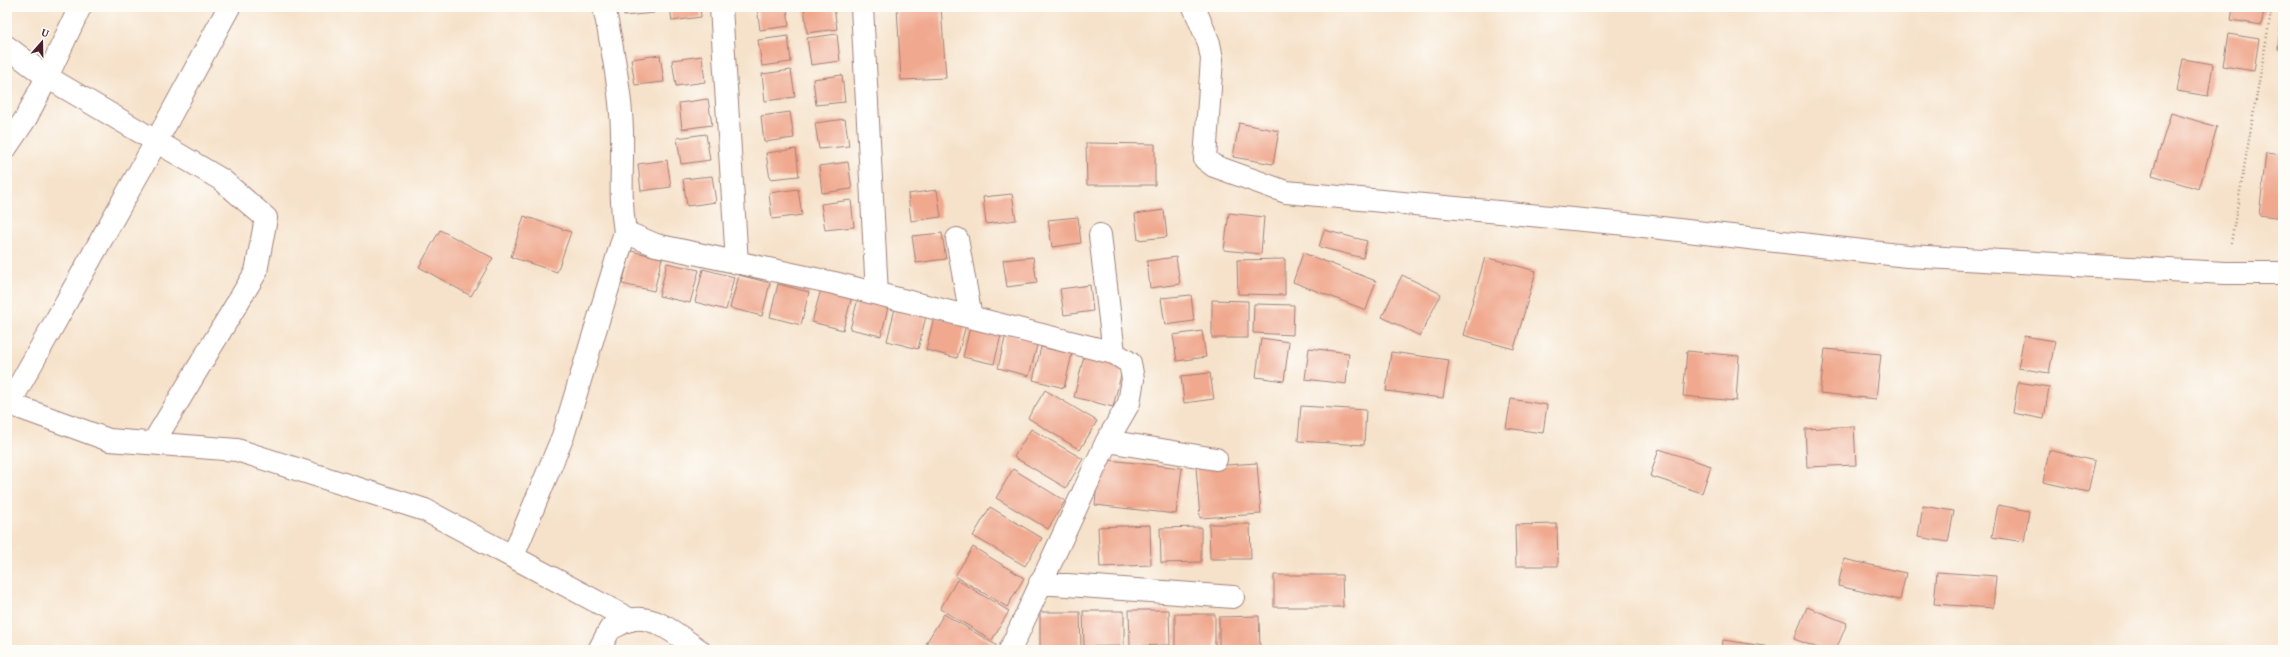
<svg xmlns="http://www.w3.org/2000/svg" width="2290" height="657" font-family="'Gentium Book Plus',serif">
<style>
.building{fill:#f0a88e}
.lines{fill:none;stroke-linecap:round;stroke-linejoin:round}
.minor-casing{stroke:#a0807a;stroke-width:24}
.path{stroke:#a0807a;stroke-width:2.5;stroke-dasharray:1 3;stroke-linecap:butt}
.minor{stroke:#fff;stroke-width:22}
</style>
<rect width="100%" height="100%" fill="#fdfcf7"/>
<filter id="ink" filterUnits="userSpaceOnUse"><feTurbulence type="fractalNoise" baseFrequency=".025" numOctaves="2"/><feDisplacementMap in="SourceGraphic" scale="8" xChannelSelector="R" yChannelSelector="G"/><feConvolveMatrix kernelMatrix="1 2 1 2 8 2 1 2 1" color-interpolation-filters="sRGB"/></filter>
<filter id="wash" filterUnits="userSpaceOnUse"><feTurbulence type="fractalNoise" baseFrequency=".012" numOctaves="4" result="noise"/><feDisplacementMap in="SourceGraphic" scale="16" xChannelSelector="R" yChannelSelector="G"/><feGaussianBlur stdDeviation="0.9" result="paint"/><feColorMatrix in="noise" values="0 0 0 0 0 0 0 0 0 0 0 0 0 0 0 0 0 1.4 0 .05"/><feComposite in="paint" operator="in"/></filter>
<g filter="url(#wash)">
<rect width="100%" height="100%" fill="#f6e2ca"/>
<g id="blocks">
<path class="building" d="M623 7H653L654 13 624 16Z
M670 7H700L701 17 672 21Z
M757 7H787L789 26 760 30Z
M804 7H834L837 29 807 33Z
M897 7H941L946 78 901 80Z
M2233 7H2265L2261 25 2231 20Z
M2282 13H2283V49H2278Z
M837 34 840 61 811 65 807 38Z
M2228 34 2259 39 2254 71 2223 66Z
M788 36 791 62 762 66 758 40Z
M660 55 664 82 635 85 631 59Z
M702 56 705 82 676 86 672 60Z
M2183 59 2213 64 2208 96 2177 91Z
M791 70 795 97 765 101 762 74Z
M842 75 845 102 816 105 813 79Z
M708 99 712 125 682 129 679 103Z
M790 112 794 138 764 142 761 116Z
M2171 113 2217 127 2199 189 2152 175Z
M845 119 849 146 819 149 815 123Z
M1239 123 1279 131 1273 164 1233 157Z
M706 134 710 160 681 164 677 138Z
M1086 143 1155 144V185H1087Z
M796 149 799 176 770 179 766 153Z
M2266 153 2283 155V218L2259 215Z
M667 160 671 187 641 191 638 164Z
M848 162 852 189 822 193 819 166Z
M712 176 716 202 687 206 683 179Z
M798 189 802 215 772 219 769 193Z
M937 190 941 217 911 221 908 194Z
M1012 194 1016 220 986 224 983 197Z
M851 200 854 227 825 230 821 204Z
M1164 210 1167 237 1138 240 1135 214Z
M1229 213 1264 217 1261 254 1224 250Z
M524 216 571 232 557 272 511 257Z
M1078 217 1081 243 1052 247 1048 220Z
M440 230 493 258 471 296 419 267Z
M1324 230 1367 241 1363 258 1319 247Z
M942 233 946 259 916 263 912 236Z
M631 251 662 258 654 291 622 284Z
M1303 253 1376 281 1366 310 1293 282Z
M1033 257 1037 283 1007 287 1003 260Z
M1176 257 1180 284 1150 288 1147 261Z
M1485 257 1536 271 1514 349 1463 335Z
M1285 259V295L1238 294 1237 260Z
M667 263 699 270 690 303 659 296Z
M703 269 734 277 726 310 695 302Z
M739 275 770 283 762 316 730 308Z
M1402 275 1441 294 1420 336 1382 317Z
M778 284 809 292 801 325 770 317Z
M1090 285 1093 311 1064 315 1060 289Z
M821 289 852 296 843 330 812 322Z
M859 295 889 303 881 336 850 329Z
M1191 295 1194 321 1165 325 1161 298Z
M1212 300 1248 301V338H1212Z
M1254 304 1294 305 1293 335 1253 333Z
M895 308 926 316 918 349 887 341Z
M934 317 966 325 957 358 926 350Z
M971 323 1002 331 994 364 963 357Z
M1202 331 1206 357 1177 361 1173 335Z
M1006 334 1038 342 1029 376 998 368Z
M2024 336 2055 341 2049 373 2018 368Z
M1261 338 1289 342 1284 381 1256 377Z
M1041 347 1072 354 1064 388 1033 380Z
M1309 348 1349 353 1346 384 1305 379Z
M1825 349 1881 354 1876 399 1820 393Z
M1687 351 1739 356 1736 401 1683 396Z
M1085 352 1124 363 1113 407 1074 397Z
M1391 352 1449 360 1443 398 1386 391Z
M1210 373 1214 399 1184 403 1181 376Z
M2018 382 2049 387 2044 419 2013 413Z
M1045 390 1097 421 1080 450 1028 418Z
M1511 399 1547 405 1543 433 1506 428Z
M1301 406 1366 410 1364 445 1298 441Z
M1854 426 1856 465 1807 467 1805 429Z
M1031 429 1083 459 1066 488 1014 457Z
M1659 449 1711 466 1702 493 1650 476Z
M2049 450 2095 461 2088 492 2043 482Z
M1099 459 1182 468 1176 514 1095 505Z
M1257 463 1261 514 1200 518 1196 467Z
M1013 469 1065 501 1048 529 996 498Z
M1998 505 2029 511 2024 542 1992 537Z
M1923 506 1954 511 1948 542 1918 537Z
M990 507 1042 538 1025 566 973 536Z
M1209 524H1250L1251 559H1210Z
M1557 524 1558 566H1516L1515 525Z
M1150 525 1151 565 1100 567 1098 527Z
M1201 527V562L1161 563 1160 528Z
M973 547 1024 578 1007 607 955 576Z
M1844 559 1906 573 1900 600 1838 586Z
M1937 572 1996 576 1993 608 1934 604Z
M1274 575H1342L1343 607H1274Z
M957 580 1009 611 992 640 940 609Z
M1807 607 1847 623 1836 650H1823L1794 639Z
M1129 610H1169L1170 645 1130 646Z
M1083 611H1124V646L1084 647Z
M1040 612H1080L1081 648H1040Z
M944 614 996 645 993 650H938L926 643Z
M1175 614H1215V649L1175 650Z
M1259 616 1260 650H1219V617Z
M1723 640 1784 649V650H1722Z"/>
</g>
</g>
<g filter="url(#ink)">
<use href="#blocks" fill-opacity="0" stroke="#a0807a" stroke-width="1"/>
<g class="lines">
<defs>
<path id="minor" d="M80 7 47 77 222 180 266 218 256 272 153 443
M604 7C612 45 621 93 622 131 623 167 619 195 625 232L656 245 834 283 1114 353 1130 363 1133 379 1129 403 1107 441 1010 650
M721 7 737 263
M862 7 877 294
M1194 7 1209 43 1212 59 1205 159 1214 166 1286 192 1626 224 1907 256 2225 273H2283
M7 47 47 77 26 118 7 146
M1100 235 1114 353
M957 239 971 317
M7 403 109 440 237 450 425 510 631 620
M9 404 156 142 229 7
M1107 441 1216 459
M513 556 563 436 625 232
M1040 583 1233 597
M599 650 610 629C617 626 623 622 630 620 654 613 681 638 699 650"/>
</defs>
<use href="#minor" class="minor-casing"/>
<path class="path" d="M2231 243 2272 7"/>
<use href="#minor" class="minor"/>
</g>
</g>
<rect width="2290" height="657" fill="none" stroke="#fdfcf7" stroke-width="24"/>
<g transform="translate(42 42) rotate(20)" stroke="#fdfcf7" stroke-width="3" paint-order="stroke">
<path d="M0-3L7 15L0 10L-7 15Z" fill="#4a1f2b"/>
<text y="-6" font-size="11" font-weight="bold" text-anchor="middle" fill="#4a1f2b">U</text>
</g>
</svg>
